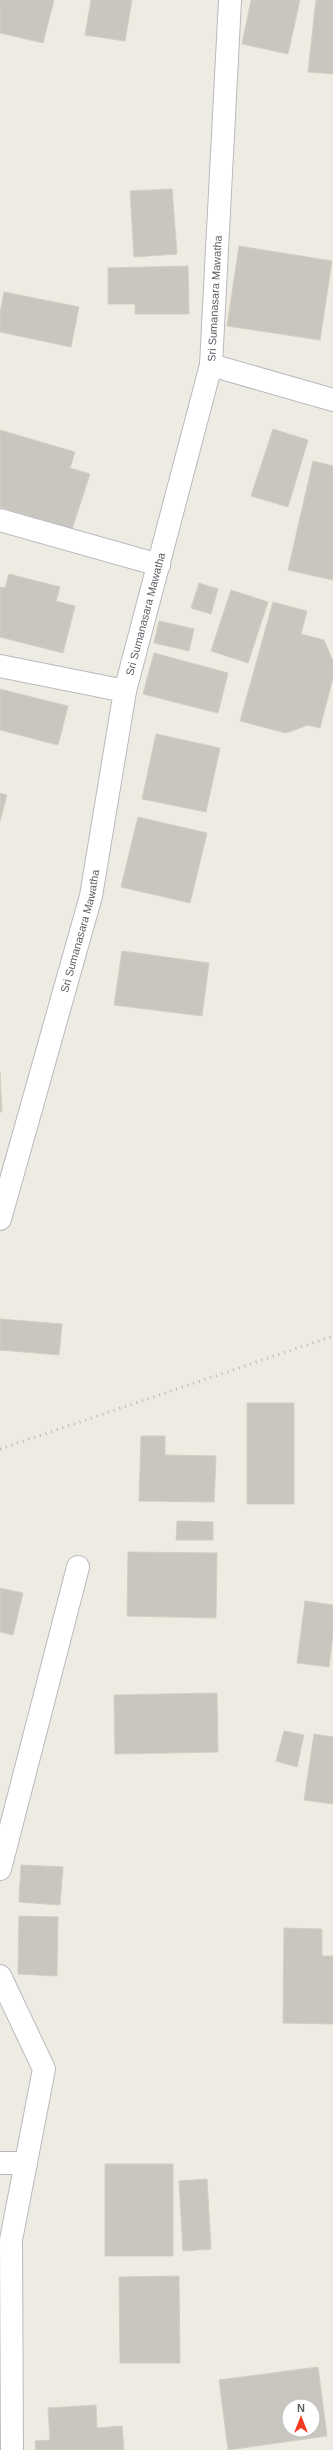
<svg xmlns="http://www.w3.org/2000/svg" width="333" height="2450" font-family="Helvetica,sans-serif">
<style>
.building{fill:#c9c6bf;stroke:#d3cec0;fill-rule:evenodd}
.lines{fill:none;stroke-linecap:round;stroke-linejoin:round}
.minor-casing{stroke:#b8bac0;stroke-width:24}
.minor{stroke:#fff;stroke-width:22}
.rail{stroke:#b4b5b5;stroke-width:3;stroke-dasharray:1 5;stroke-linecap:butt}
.labels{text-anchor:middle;stroke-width:3;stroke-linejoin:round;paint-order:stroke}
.street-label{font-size:11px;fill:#5b5f64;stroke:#fff}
</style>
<rect width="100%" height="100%" fill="#eeece2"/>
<path class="building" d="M0 0H54L43 43 0 33Z
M91 0H132L125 41 85 35Z
M251 0H300L288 54 242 44Z
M316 0H333V74L308 72Z
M172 189 177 254 134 257 130 191Z
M239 246 332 261 320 340 227 326Z
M188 266 189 314H135V304H108V268Z
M4 292 79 307 71 347 0 332V313Z
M273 429 308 440 288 507 251 496Z
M0 430 75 452 70 468 90 474 72 529 0 507Z
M313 461 333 466V580L288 570Z
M9 574 60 587 56 601 75 606 63 653 0 637V587L5 588Z
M199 583 218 589 211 614 191 608Z
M231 590 268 602 248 663 211 651Z
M273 602 307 611 301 634 324 640 333 661V678L320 728 308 725 286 733 240 721Z
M159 621 194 629 189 651 154 643Z
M154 653 228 673 218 713 143 694Z
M0 689 68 706 58 745 0 730Z
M156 734 220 748 206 812 142 799Z
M0 793 7 795 0 821Z
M138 817 207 833 190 903 121 887Z
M122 951 209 963 202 1016 114 1005Z
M0 1072 2 1112H0Z
M0 1319 62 1324 59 1355 0 1350Z
M247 1403H294V1504H247Z
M141 1436H165V1455L216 1456 214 1502 139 1501Z
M177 1521 213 1522V1540H176Z
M128 1552 217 1553 216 1618 127 1616Z
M0 1588 23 1593 13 1635 0 1632Z
M305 1601 333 1605V1634L329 1667 297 1663Z
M217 1693 218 1752 115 1754 114 1695Z
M284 1731 304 1735 297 1767 276 1761Z
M314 1734 333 1737V1804L304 1800Z
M21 1865 63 1867 60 1905 19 1902Z
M19 1916 58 1917 57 1976 18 1974Z
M284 1928 322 1929V1956H333V2024L283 2023Z
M105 2164H173V2256H105Z
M207 2179 211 2249 183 2251 179 2181Z
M179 2276 180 2363H120L119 2277Z
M318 2367 327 2436 228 2450 219 2380ZM289 2406H313V2430H289Z
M96 2405 97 2428 122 2426 124 2450H36L35 2441 50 2440 48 2408Z"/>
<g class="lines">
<defs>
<g id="minor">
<path d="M211 365 333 400"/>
<path d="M0 520 159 565"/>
<path d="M0 666 125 691"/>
<path id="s1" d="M0 1219 91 896 125 691 211 365 230 0"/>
<path d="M0 1869 78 1567"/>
<path d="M0 1976 44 2069 11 2240 12 2450"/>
<path d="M0 2163H26"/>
</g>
</defs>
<use href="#minor" class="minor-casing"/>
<use href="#minor" class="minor"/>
<path class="rail" d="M0 1449 333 1336"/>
</g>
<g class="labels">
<g class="street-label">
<text dy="4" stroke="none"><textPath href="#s1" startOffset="947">Sri Sumanasara Mawatha</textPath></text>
<text dy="4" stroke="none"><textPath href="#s1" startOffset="623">Sri Sumanasara Mawatha</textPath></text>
<text dy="4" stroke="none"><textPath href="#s1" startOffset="299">Sri Sumanasara Mawatha</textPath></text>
</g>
</g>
<g transform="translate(301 2418)"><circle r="19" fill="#ffffff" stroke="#bdbfc1"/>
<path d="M0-3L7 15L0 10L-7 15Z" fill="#f33b24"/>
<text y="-6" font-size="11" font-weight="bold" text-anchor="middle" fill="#5b5f64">N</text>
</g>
</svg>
